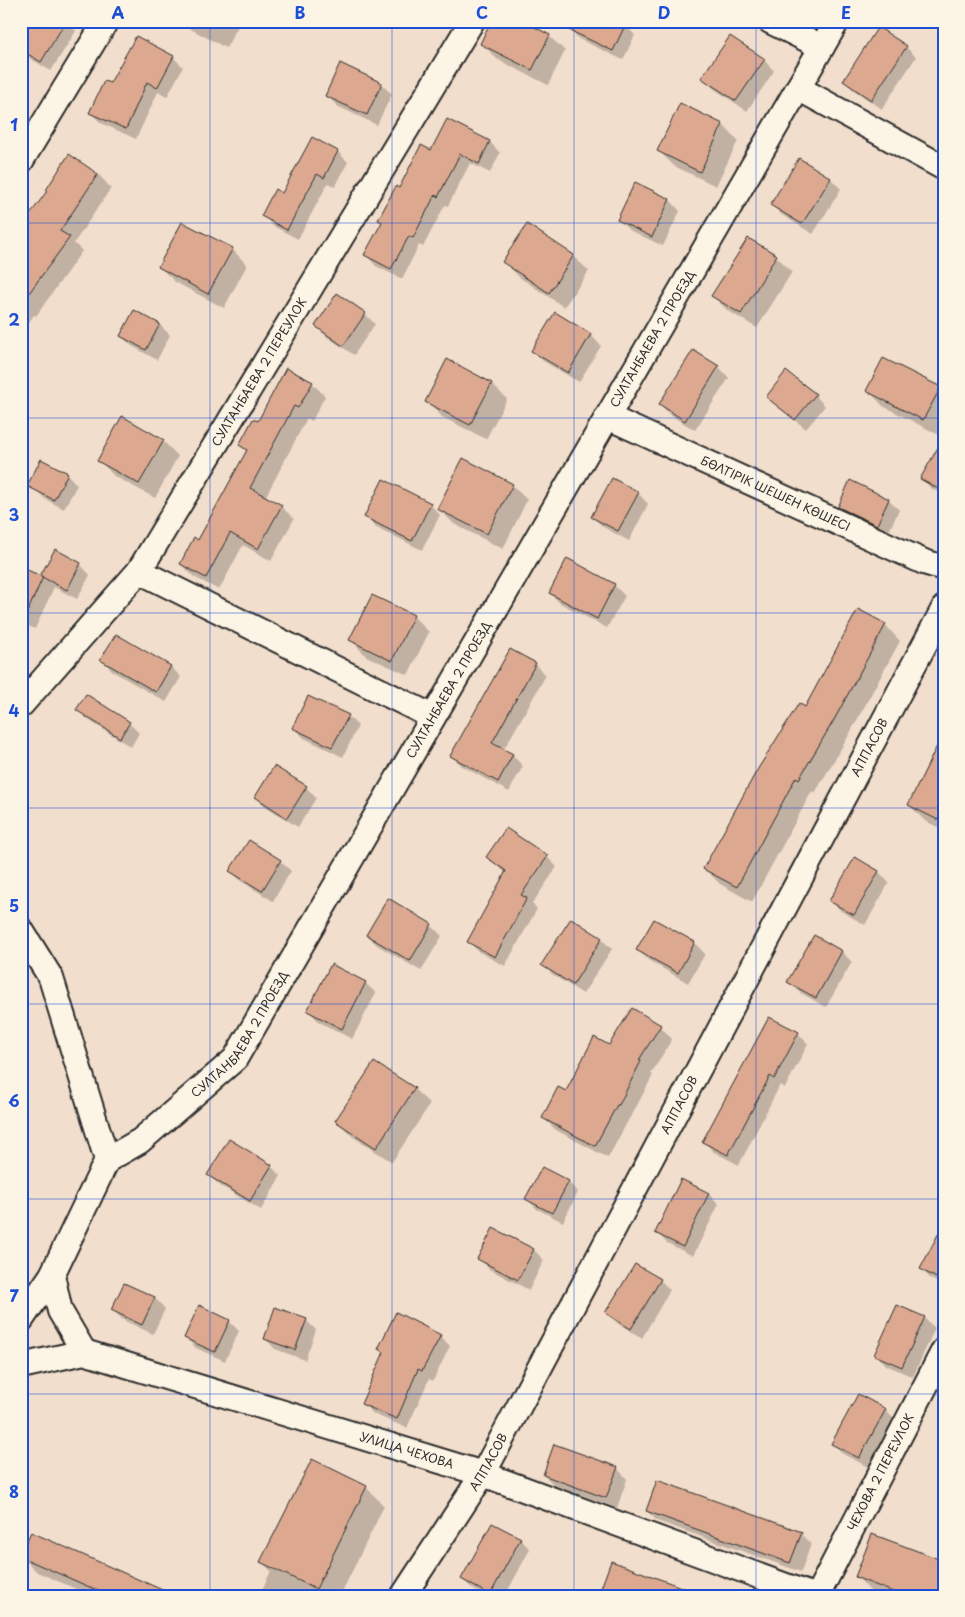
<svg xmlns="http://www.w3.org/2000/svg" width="965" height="1617" font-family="'Playpen Sans',sans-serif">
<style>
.shadow{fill:#0003}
.building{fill:#dca990;stroke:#2b2b2b}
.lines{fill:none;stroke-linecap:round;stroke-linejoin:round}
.minor-casing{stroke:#2b2b2b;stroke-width:28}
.minor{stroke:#fcf5e5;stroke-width:24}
.grid{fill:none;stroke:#1d4ed8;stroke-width:1;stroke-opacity:0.55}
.labels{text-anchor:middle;stroke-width:4;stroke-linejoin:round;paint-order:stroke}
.street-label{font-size:12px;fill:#2b2b2b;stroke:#fcf5e5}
.neatline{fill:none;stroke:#1d4ed8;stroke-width:2}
.grid-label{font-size:16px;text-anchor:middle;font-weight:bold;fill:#1d4ed8}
</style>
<rect width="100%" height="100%" fill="#f2decc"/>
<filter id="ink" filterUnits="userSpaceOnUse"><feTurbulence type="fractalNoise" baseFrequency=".02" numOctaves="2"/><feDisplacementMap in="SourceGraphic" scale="10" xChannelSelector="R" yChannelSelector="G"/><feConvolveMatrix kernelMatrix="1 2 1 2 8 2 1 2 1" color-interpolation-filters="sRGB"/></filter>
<g filter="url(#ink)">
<path class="shadow" d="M21 21H66L76 31 51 71 21 53Z
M176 21H241L226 48Z
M426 21H442L438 28Z
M625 25 635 35 623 60 579 39 569 29Z
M549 36 565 51 548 85 497 59 482 44Z
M906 47 916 57 882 109 855 91 844 81Z
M173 57 183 67 167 97 158 92 136 139 101 123 91 113Z
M764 60 774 71 747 111 713 88 703 78Z
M381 84 392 94 377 125 337 106 327 95Z
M681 105 723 125 738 141 716 186 674 166 659 151Z
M21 108 27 113 21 122Z
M448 121 490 142 500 153 490 173 470 163 448 206 445 205 423 247 419 245 402 279 376 266 366 255 383 223 380 220 432 152Z
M313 139 338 152 348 162 335 187 328 183 298 239 273 226 263 215 283 195Z
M98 174 111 188 74 243 82 251 36 316 34 315 21 334V229Z
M830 178 841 189 813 234 782 215 772 205Z
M636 184 670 200 680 211 663 246 629 230 618 219Z
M748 239 776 256 792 272 757 328 728 311 713 296Z
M232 249 247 265 224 308 175 282 160 267Z
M573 256 589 271 564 307 519 277 504 261Z
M135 311 160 325 170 335 157 360 132 346 121 336Z
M365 314 375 324 354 355 327 337 316 326Z
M555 314 591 335 601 346 579 382 543 361 533 351Z
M694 352 719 367 729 378 695 430 670 415 660 404Z
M787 373 815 395 825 406 806 429 778 407 768 397Z
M312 383 325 396 312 421 307 418 265 498 281 506 294 519 271 561 243 545 219 590 194 577 181 564 198 541 247 452 240 445 258 423Z
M492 384 507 399 486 439 442 417 427 401Z
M940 388 944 392V426L939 435 883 406 868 390Z
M163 441 178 456 155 498 114 476 99 460Z
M944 455V495L932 489 922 479Z
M67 474 77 485 64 509 45 499 35 489Z
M851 482 889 500 899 510 887 535 849 517 839 507Z
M512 485 527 500 503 549 454 524 439 509Z
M638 493 648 504 629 541 603 527 593 517Z
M430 504 440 515 422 550 376 527 366 516Z
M568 560 615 586 625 596 607 628 560 603 550 593Z
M80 564 90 575 77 599 54 587 35 629 21 623V569L46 580 42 576Z
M372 596 413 616 429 632 408 675 366 656 351 640Z
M885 625 900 641 849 735 815 793 812 791 752 902 720 884 705 869 806 708Z
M117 635 171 667 181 677 166 702 112 671 102 660Z
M535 664 546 675 503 751 512 755 523 766 509 792 462 766 452 756Z
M78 710 129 723 139 733 131 747 88 720Z
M348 716 358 726 343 757 304 738 294 728Z
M944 743V830L925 821 909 805Z
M306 787 316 798 298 827 267 808 256 797Z
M487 857H547L557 867 532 904 537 909 505 966 479 952 469 942 506 873Z
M855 859 879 872 889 883 865 925 841 911 831 901Z
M280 861 291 871 273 901 241 881 231 871Z
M388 900 431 925 442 936 421 971 377 945 367 935Z
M654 921 695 943 705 954 688 983 648 960 638 950Z
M601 939 612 949 583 994 553 975 543 965Z
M842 952 852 962 826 1007 799 992 789 982Z
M365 983 376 993 352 1039 319 1022 309 1011Z
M660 1026 672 1039 651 1074 653 1075 631 1117H630L608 1158 556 1130 543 1118 609 1047Z
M798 1033 808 1044 785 1088 780 1085 739 1165 714 1152 704 1142Z
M414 1089 430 1104 392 1162 353 1137 337 1121Z
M271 1166 281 1176 261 1210 219 1185 209 1175Z
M682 1181 709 1194 719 1204 693 1256 667 1243 656 1232Z
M568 1182 578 1192 563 1222 537 1209 527 1199Z
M944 1226V1286L931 1279 921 1269Z
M494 1229 534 1250 544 1260 529 1290 489 1269 479 1258Z
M660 1280 670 1290 642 1338 617 1323 607 1313Z
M125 1284 155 1298 165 1309 153 1334 123 1320 113 1310Z
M924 1318 935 1328 913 1377 886 1365 876 1355Z
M306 1320 316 1330 305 1360 275 1349 265 1338Z
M229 1321 239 1331 225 1361 196 1348 186 1338Z
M440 1336 450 1346 433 1381 429 1379 407 1428 373 1414 363 1403 384 1354 379 1348Z
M885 1410 895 1420 870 1468 843 1454 833 1443Z
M944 1419V1430L940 1426Z
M617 1468 627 1479 617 1508 554 1485 544 1475Z
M366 1487 384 1506 340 1596H259L271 1571 262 1562Z
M647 1511 801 1534 811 1544 801 1572 657 1521Z
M520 1539 530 1549 505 1596H484L473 1589 462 1579Z
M21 1556 172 1596H92L37 1572Z
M857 1577 944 1596H880L872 1593Z"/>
<path class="building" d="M21 21H66L41 62 21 50Z
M491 21H523L550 35 532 70 480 44Z
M550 21H627L613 51Z
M878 27 907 46 871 100 843 81Z
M136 36 174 56 157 88 147 82 126 129 89 113 104 81 110 83Z
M730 36 765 59 736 101 701 78Z
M340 63 382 83 367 115 325 96Z
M680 103 723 124 700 172 657 151Z
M447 119 490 141 479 164 460 154 438 197 435 195 413 238 409 236 391 269 364 255 382 222 378 220 396 186 399 188 421 145 431 150Z
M312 137 338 151 324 178 317 174 287 230 261 216 275 189 282 193Z
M69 154 98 174 60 231 70 237 21 304V227L47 191 46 190Z
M799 158 831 178 802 224 770 205Z
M635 182 670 199 652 237 617 220Z
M182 222 233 248 208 294 158 267Z
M527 224 574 255 549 293 502 262Z
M748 238 777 255 741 314 711 296Z
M337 293 366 313 343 346 315 326Z
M134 310 160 324 146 350 120 336Z
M555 312 591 334 568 373 531 351Z
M693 350 719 366 685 421 659 404Z
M883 358 941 387 923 420 866 391Z
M447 359 492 383 470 425 425 402Z
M286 368 313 382 298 408 294 406 250 488 282 505 258 549 230 533 206 578 180 564 194 537 198 540 247 450 239 445 253 419 258 421Z
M786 371 816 394 795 420 766 397Z
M122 416 164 440 139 484 97 461Z
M944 437V492L920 479Z
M463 458 513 484 487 534 437 509Z
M41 459 68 473 54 500 27 486Z
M612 478 639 492 618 531 591 517Z
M383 479 431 503 412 541 364 517Z
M850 480 889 499 877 525 838 507Z
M55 549 81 563 67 590 40 576Z
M567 558 615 584 597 619 549 593Z
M21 567 43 577 21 626Z
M372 595 414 615 392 661 349 640Z
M858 609 886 624 834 720 799 779 796 777 737 887 703 869 756 772 799 703 805 707Z
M116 634 171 666 156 692 100 660Z
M510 649 536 663 492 743 513 754 498 782 450 756Z
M86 694 130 722 120 738 76 710Z
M308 696 349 715 332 747 292 728Z
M944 732V808L938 820 908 805Z
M274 766 307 786 287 818 255 797Z
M506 828 548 856 521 895 527 898 495 957 467 942 506 871 486 857Z
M249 840 281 860 262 891 229 871Z
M855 857 879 871 854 915 829 901Z
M388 898 432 924 410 961 366 935Z
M571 918 602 938 573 985 541 965Z
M654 919 695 942 678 973 636 950Z
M814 935 842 951 816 998 787 982Z
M331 964 366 982 342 1029 307 1011Z
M632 1008 661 1025 639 1060 641 1061 619 1105H617L595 1146 542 1118 558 1087 566 1091 594 1037 609 1045Z
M769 1017 799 1032 774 1079 770 1076 728 1155 702 1142Z
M374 1062 415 1088 376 1148 335 1121Z
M229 1139 272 1165 250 1201 207 1175Z
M542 1167 569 1181 552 1213 525 1199Z
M681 1179 709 1193 683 1247 655 1233Z
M944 1223V1282L920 1269Z
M493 1228 534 1249 518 1280 477 1259Z
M635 1264 661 1279 631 1329 605 1313Z
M124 1283 155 1297 142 1325 111 1310Z
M199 1305 230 1320 215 1352 184 1338Z
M897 1305 925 1317 902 1367 874 1355Z
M275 1307 307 1319 295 1350 264 1339Z
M396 1312 441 1335 422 1371 418 1369 397 1419 361 1404 384 1352 378 1349Z
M858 1394 886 1409 859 1458 831 1444Z
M554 1444 618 1467 606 1498 543 1475Z
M312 1459 367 1486 316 1589 260 1562Z
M657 1480 802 1532 790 1563 646 1511Z
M492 1523 521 1538 490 1595 461 1579Z
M31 1532 176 1596H110L21 1557V1553Z
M872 1534 944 1561V1596H903L855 1577Z
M611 1561 700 1594V1596H612L600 1591Z"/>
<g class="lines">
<defs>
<g id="minor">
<path d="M770 21 822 47"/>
<path d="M798 88 944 168"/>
<path d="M21 161 106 21"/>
<path id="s1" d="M608 417 924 562 944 568"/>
<path d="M139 571 433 717"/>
<path id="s2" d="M21 705 139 571 472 21"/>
<path d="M21 930 51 978 107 1160"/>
<path d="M52 1275 60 1311 84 1352"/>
<path id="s3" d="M21 1320 52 1275 107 1160 140 1141 235 1059 837 21"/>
<path id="s4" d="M21 1366 84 1352 483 1474 813 1596"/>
<path id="s5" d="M403 1596 483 1474 944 608"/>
<path id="s6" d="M817 1596 944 1350"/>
</g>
</defs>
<use href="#minor" class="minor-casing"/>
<use href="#minor" class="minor"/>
</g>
</g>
<path class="grid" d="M210 21V1596M392 21V1596M574 21V1596M756 21V1596M21 223H944M21 418H944M21 613H944M21 808H944M21 1004H944M21 1199H944M21 1394H944"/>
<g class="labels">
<g class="street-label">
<text dy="4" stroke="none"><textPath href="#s3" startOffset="1178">СУЛТАНБАЕВА 2 ПРОЕЗД</textPath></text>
<text dy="4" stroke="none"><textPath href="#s2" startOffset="411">СУЛТАНБАЕВА 2 ПЕРЕУЛОК</textPath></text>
<text dy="4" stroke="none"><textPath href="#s1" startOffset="184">БӨЛТІРІК ШЕШЕН КӨШЕСІ</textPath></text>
<text dy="4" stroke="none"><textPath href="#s3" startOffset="772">СУЛТАНБАЕВА 2 ПРОЕЗД</textPath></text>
<text dy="4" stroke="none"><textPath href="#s5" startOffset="969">АППАСОВ</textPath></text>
<text dy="4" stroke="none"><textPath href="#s3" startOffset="368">СУЛТАНБАЕВА 2 ПРОЕЗД</textPath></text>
<text dy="4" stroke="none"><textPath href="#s5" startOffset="564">АППАСОВ</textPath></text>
<text dy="4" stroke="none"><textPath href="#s4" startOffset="402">УЛИЦА ЧЕХОВА</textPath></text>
<text dy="4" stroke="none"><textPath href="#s5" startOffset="159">АППАСОВ</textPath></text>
<text dy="4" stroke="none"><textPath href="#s6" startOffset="139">ЧЕХОВА 2 ПЕРЕУЛОК</textPath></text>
</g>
</g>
<rect width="965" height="1617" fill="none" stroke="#fcf5e5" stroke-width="55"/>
<rect x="28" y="28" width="910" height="1562" class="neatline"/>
<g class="grid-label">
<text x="118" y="19">A</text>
<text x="300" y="19">B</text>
<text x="482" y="19">C</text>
<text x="664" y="19">D</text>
<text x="846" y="19">E</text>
<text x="14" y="131">1</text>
<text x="14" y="326">2</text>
<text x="14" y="521">3</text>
<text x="14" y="717">4</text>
<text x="14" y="912">5</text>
<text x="14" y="1107">6</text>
<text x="14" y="1302">7</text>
<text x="14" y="1498">8</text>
</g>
</svg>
